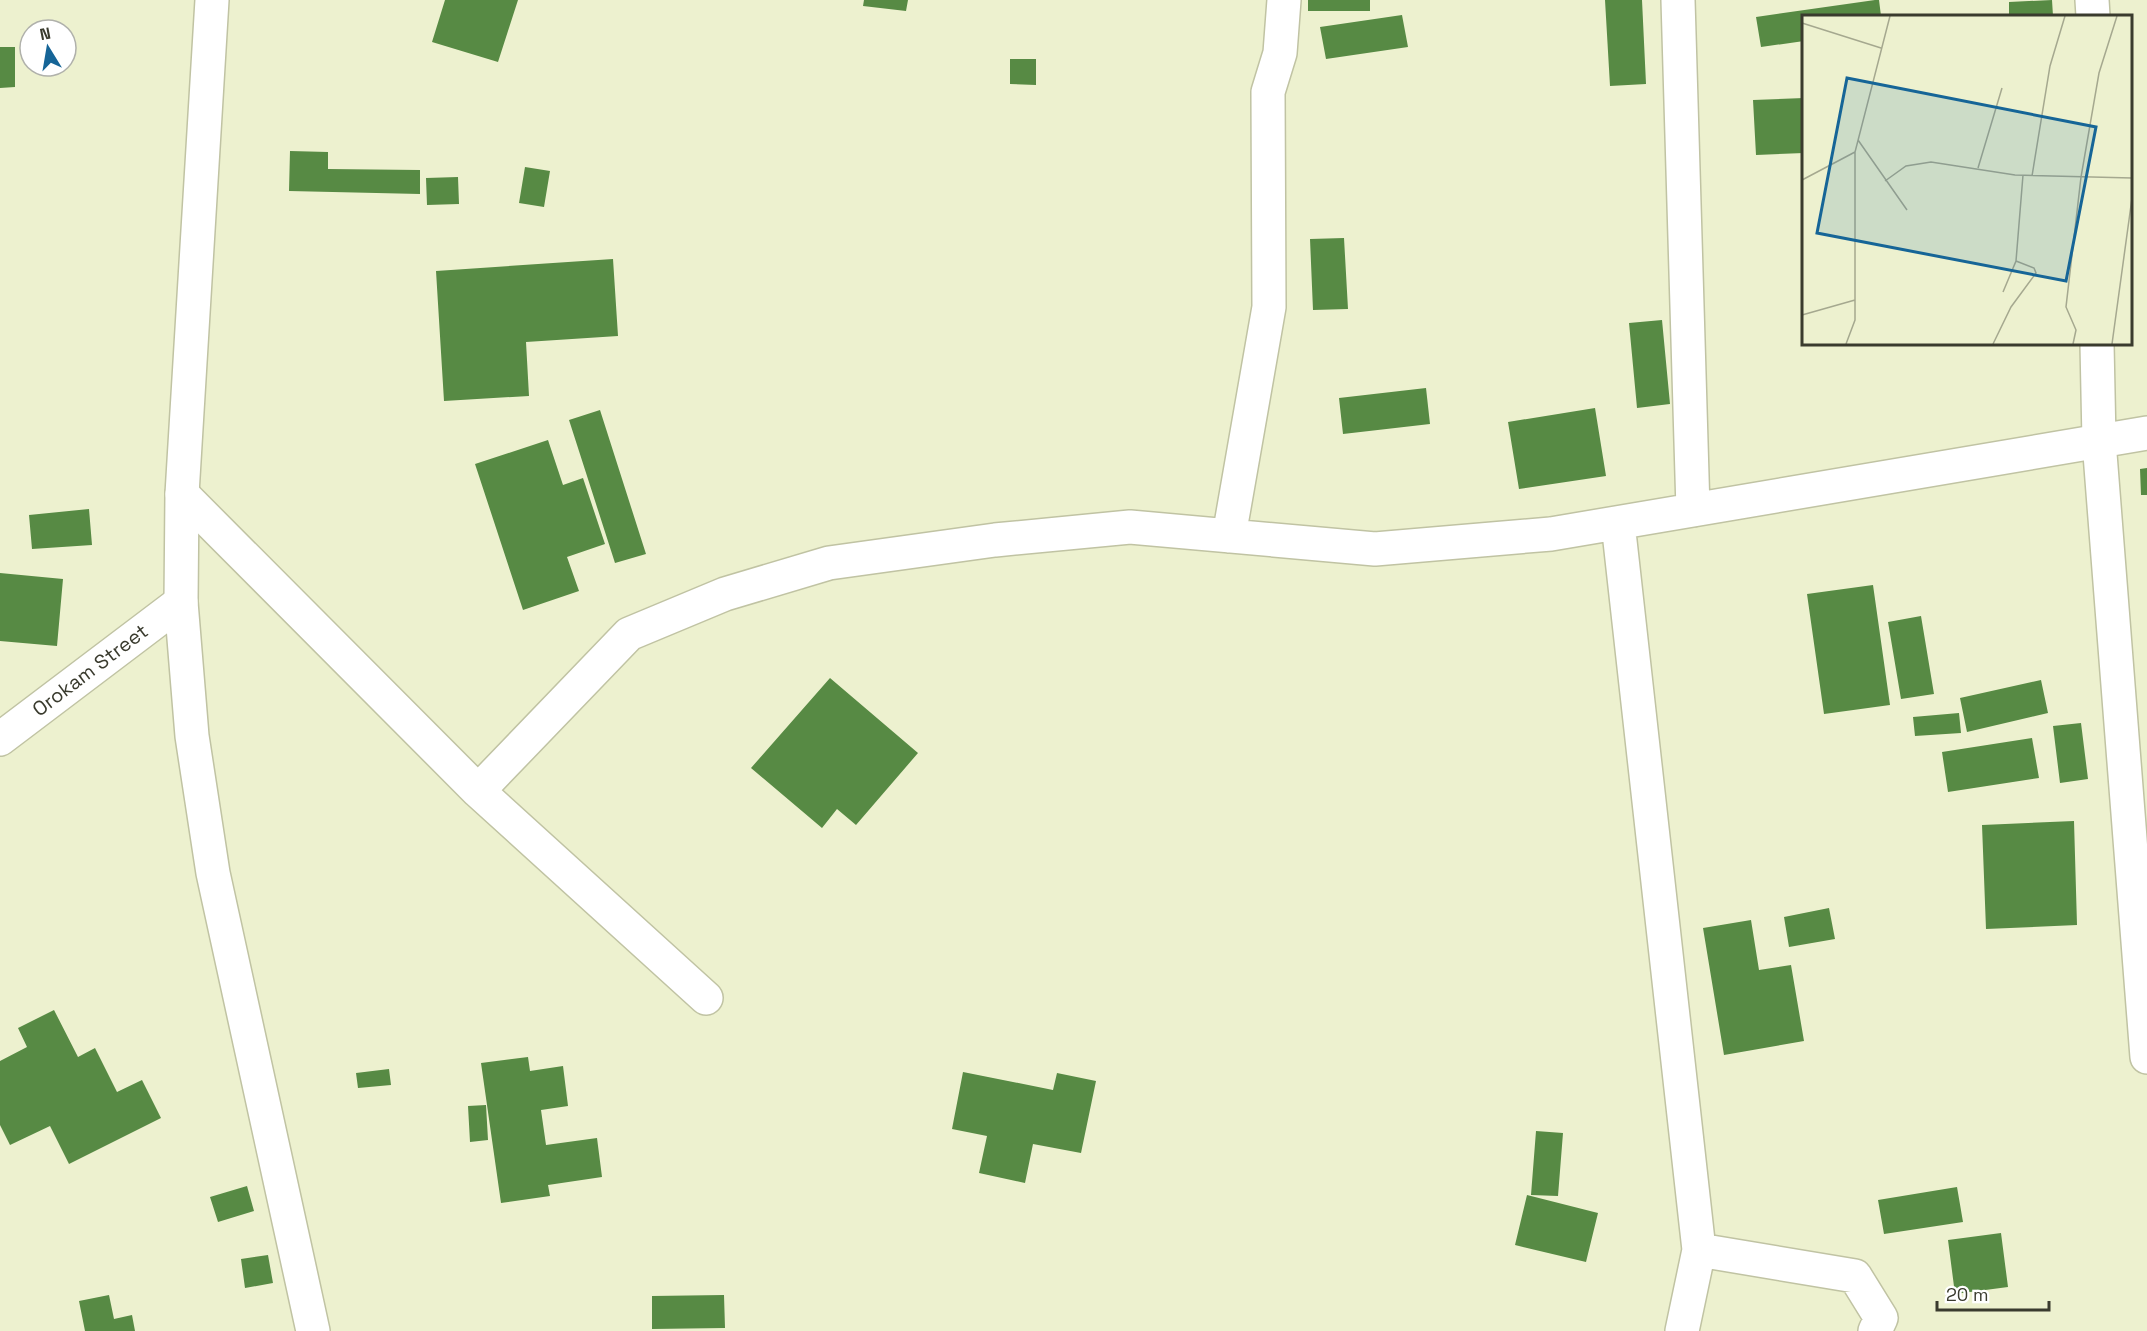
<svg xmlns="http://www.w3.org/2000/svg" width="2147" height="1331" font-family="'Space Grotesk',sans-serif">
<style>
.building{fill:#578a44}
.lines{fill:none;stroke-linecap:round;stroke-linejoin:round}
.minor-casing{stroke:#c0c3a3;stroke-width:36}
.major-casing{stroke:#c0c3a3;stroke-width:36}
.minor{stroke:#fff;stroke-width:33}
.major{stroke:#fff;stroke-width:33}
.labels{text-anchor:middle;stroke-width:6;stroke-linejoin:round;paint-order:stroke}
.street-label{font-size:20px;fill:#3a3b2e;stroke:#fff}
.inset-road{fill:none;stroke:#a5a88f;stroke-width:1.5}
.view{fill:#166597;fill-opacity:0.15;stroke:#166597;stroke-width:3}
.inset-edge{fill:none;stroke:#3a3b2e;stroke-width:3}
</style>
<rect width="100%" height="100%" fill="#edf1cf"/>
<path class="building" d="M445 0H518L498 62 432 42Z
M864 0H908L906 11 863 6Z
M1308 0H1370V11H1308Z
M1605 0H1642L1646 84 1610 86Z
M1875 0H1879L1881 16H1804V41L1761 47 1756 17Z
M2052 0 2053 16H2009V2Z
M1402 15 1408 47 1326 59 1320 27Z
M0 47H15V87L0 88Z
M1010 59H1036V85L1010 84Z
M1804 98V153L1756 155 1753 100Z
M290 151 328 152V169L420 170V194L289 191Z
M525 167 550 171 544 207 519 203Z
M458 177 459 204 427 205 426 178Z
M1344 238 1348 309 1313 310 1310 239Z
M613 259 618 336 526 342 529 396 444 401 436 271Z
M1662 320 1670 404 1637 408 1629 323Z
M1426 388 1430 424 1343 434 1339 398Z
M1595 408 1606 476 1519 489 1508 422Z
M600 410 646 554 615 563 569 420Z
M548 440 563 485 583 478 605 544 567 557 579 591 523 610 475 464Z
M2147 468V495H2141L2140 469Z
M89 509 92 545 32 549 29 515Z
M0 573 63 579 57 646 0 641Z
M1873 585 1890 705 1824 714 1807 594Z
M1921 616 1934 694 1901 699 1888 622Z
M830 678 918 753 856 825 837 809 822 828 751 768Z
M2041 680 2048 713 1967 732 1960 698Z
M1959 713 1961 733 1915 736 1913 717Z
M2081 723 2088 779 2060 783 2053 726Z
M2032 738 2039 778 1948 792 1942 752Z
M2074 821 2077 925 1986 929 1982 825Z
M1829 908 1835 939 1789 947 1784 917Z
M1751 920 1759 970 1791 965 1804 1041 1724 1055 1703 928Z
M54 1010 78 1057 95 1048 117 1092 142 1080 161 1118 69 1164 50 1126 10 1145 0 1125V1061L27 1047 18 1028Z
M528 1057 530 1071 563 1066 568 1106 541 1110 546 1145 597 1138 602 1177 548 1185 550 1196 501 1203 481 1063Z
M389 1069 391 1085 358 1088 356 1073Z
M963 1072 1053 1090 1057 1073 1096 1081 1081 1153 1033 1144 1025 1183 979 1173 987 1136 952 1129Z
M486 1105 488 1140 470 1142 468 1106Z
M1536 1131 1563 1133 1558 1196 1531 1195Z
M247 1186 254 1211 218 1222 210 1197Z
M1957 1187 1963 1222 1884 1234 1878 1200Z
M1527 1195 1598 1213 1586 1262 1515 1245Z
M2001 1233 2008 1287 1955 1294 1948 1240Z
M268 1255 273 1283 245 1288 241 1259Z
M109 1295 114 1319 132 1315 135 1331H85L79 1301Z
M724 1295 725 1328 652 1329V1296Z"/>
<g class="lines">
<defs>
<path id="minor" d="M1678 0 1693 510
M2092 0 2093 16
M2097 344 2099 441 2147 1057
M182 494 478 791 706 998
M1618 523 1699 1250 1682 1331
M1229 536 1269 307 1268 92 1280 53 1284 0
M0 739 181 602
M478 791 629 634 725 594 829 563 995 540 1130 527 1375 549 1551 534 2147 433
M1699 1250 1855 1276 1881 1318 1875 1331"/>
<path id="major" d="M212 0 182 494 181 602 192 736 213 873 313 1331"/>
</defs>
<use href="#minor" class="minor-casing"/>
<use href="#major" class="major-casing"/>
<use href="#minor" class="minor"/>
<use href="#major" class="major"/>
</g>
<g class="labels">
<g class="street-label">
<text transform="translate(90 670) rotate(-37)" y="7">Orokam Street</text>
</g>
</g>
<g transform="translate(1802 15)">
<rect width="330" height="330" fill="#edf1cf"/>
<path class="inset-road" d="M0 8 79 33M56 125 105 195M176 153 200 73M230 161 248 51 263 1M0 165 53 137M83 166 104 151 129 147 213 160 330 163M201 277 214 246 221 160M0 300 53 285M44 329 53 305V137L88 1M191 329 209 292 234 258 232 253 214 246M271 329 274 315 264 292 279 162 297 58 315 1M310 329 330 183"/>
<path class="view" d="M45 63 294 112 264 266 15 218Z"/>
<rect width="330" height="330" class="inset-edge"/>
</g>
<g transform="translate(48 48) rotate(349)"><circle r="28" fill="#ffffff" stroke="#b0b1ab" stroke-width="1.5"/>
<path d="M0-4.5L10 22L0 15L-10 22Z" fill="#166597"/>
<text y="-9" font-size="16" font-weight="bold" text-anchor="middle" fill="#3a3b2e">N</text>
</g>
<path d="M1937 1301v9h112v-9" fill="none" stroke="#3a3b2e" stroke-width="3"/>
<text x="1946" y="1301" font-size="18" fill="#3a3b2e" stroke="#ffffff" stroke-width="4.5" paint-order="stroke">20 m</text>
</svg>
